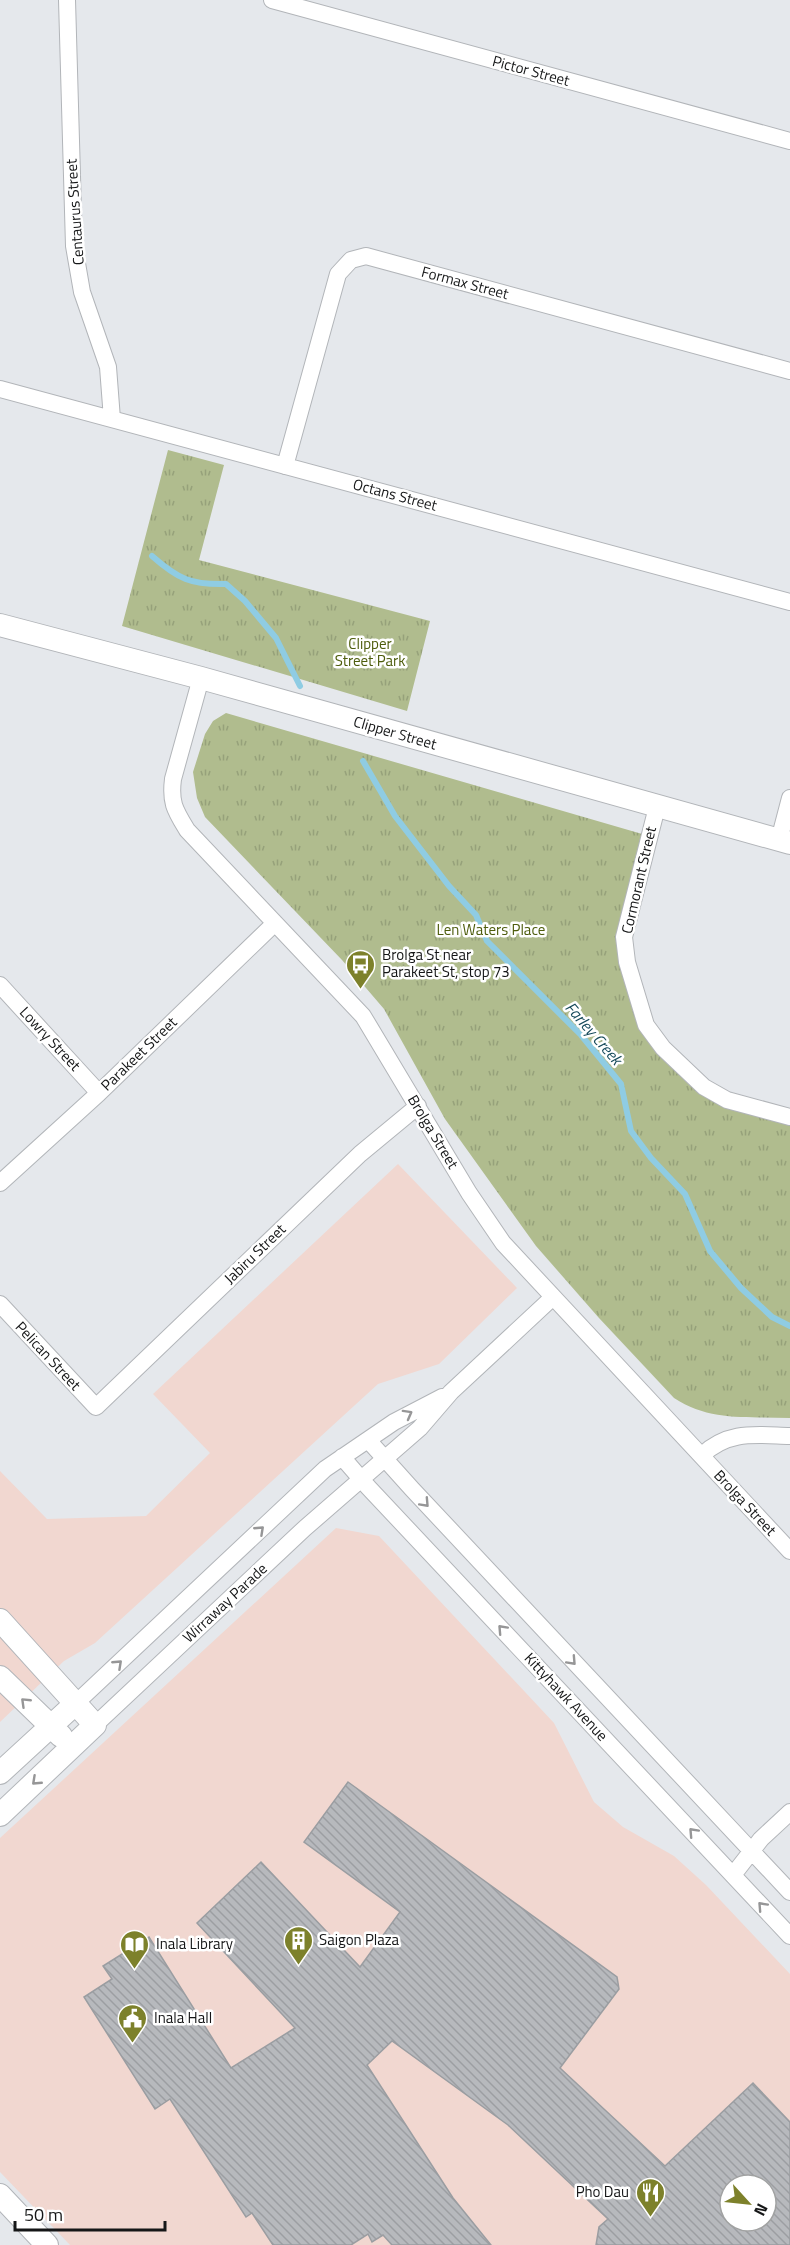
<svg xmlns="http://www.w3.org/2000/svg" width="790" height="2245" font-family="'Titillium Web',sans-serif">
<style>
.commercial{fill:#f1d7d0;fill-rule:evenodd}
.park{fill:url(#park-tufts)}
.lines{fill:none;stroke-linecap:round;stroke-linejoin:round}
.stream{stroke:#8fcce3;stroke-width:6}
.building{fill:url(#building-back-hatch);stroke:#9a9da1;stroke-width:1.5;fill-rule:evenodd}
.street-casing{stroke:#b2b5b9;stroke-width:18}
.secondary-casing{stroke:#b2b5b9;stroke-width:24}
.street{stroke:#fff;stroke-width:16}
.secondary{stroke:#fff;stroke-width:22}
.oneway{stroke:#969697}
.labels{text-anchor:middle;stroke-width:5;stroke-linejoin:round;paint-order:stroke}
.street-label{font-size:15px;fill:#151617;stroke:#fff}
.park-label{font-size:15px;fill:#4e5d0d;stroke:#fff}
.poi-label{font-size:15px;fill:#151617;stroke:#fff;text-anchor:start}
.water-label{font-size:16px;font-style:italic;fill:#15495a;stroke:#fff}
</style>
<defs>
<pattern id="park-tufts" width="24" height="20" patternUnits="userSpaceOnUse" patternTransform="scale(1.5)"><rect width="24" height="20" fill="#b0bc8e"/><path d="M3 7l-1-3M5 7V3M7 7l1-3M15 17l-1-3M17 17v-4M19 17l1-3" fill="none" stroke="#96a17a"/></pattern>
<pattern id="building-back-hatch" width="6" height="6" patternUnits="userSpaceOnUse" patternTransform="scale(1.5)"><rect width="6" height="6" fill="#b7b9bd"/><path d="M-1 5l2 2M0 0l6 6M5-1l2 2" fill="none" stroke="#9c9ea2"/></pattern>
</defs>
<rect width="100%" height="100%" fill="#e5e8ec"/>
<path class="commercial" d="M398 1164 517 1288 439 1364 378 1384 95 1643 64 1661 0 1722V1471L47 1519 146 1516 210 1453 153 1394Z
M336 1528 379 1536 554 1723 594 1802 623 1827 674 1856 706 1885 790 1974V2245H70L0 2172V1838ZM730 2185H766V2221H730Z"/>
<path class="park" d="M168 450 224 465 199 560 430 621 407 711 122 626Z
M226 713 649 836 624 937 646 1025 704 1087 790 1117V1418C748 1416 710 1422 674 1398L599 1318 536 1246 445 1119 384 1009 342 960 205 817 197 798 193 772 205 734 213 721Z"/>
<g class="lines">
<path class="stream" d="M152 556C178 579 191 585 226 584L245 601 276 638 300 686
M363 761 395 816 449 886 476 915 487 941 581 1035 621 1084 631 1131 651 1158 685 1194 710 1251 741 1288 772 1317 790 1326"/>
</g>
<path class="building" d="M348 1782 617 1977 619 1989 560 2068 665 2166 753 2083 790 2122V2245H596L599 2227 608 2219 508 2125 392 2041 367 2065 453 2198 491 2245H392L383 2235 372 2242 368 2234 351 2245H273L252 2213 246 2217 170 2099 155 2109 84 1997 112 1979 103 1966 149 1937 231 2068 295 2028 197 1923 261 1862 360 1967 400 1912 304 1842ZM730 2185H766V2221H730Z"/>
<g class="lines">
<defs>
<path id="street" d="M67 0 74 246 82 292 108 367 112 419
M272 0 790 141
M0 389 790 602
M285 466 338 274 351 260 366 256 790 371
M201 678 173 779C170 803 175 810 187 830L363 1016 469 1193 503 1243 790 1551
M657 807 624 937 627 962 646 1025 663 1048 704 1087 727 1100 790 1117
M779 840 790 798
M0 985 99 1093
M0 1183 99 1093 275 923
M0 1304 96 1407 360 1154 418 1106
M368 1440 412 1489 790 1892
M702 1455C729 1430 755 1435 790 1436
M342 1457 368 1487 790 1936
M75 1704 325 1469 394 1422 442 1397
M95 1725 305 1528 420 1428 451 1392 552 1298
M733 1875 761 1839 790 1812"/>
<path id="secondary" d="M0 625 201 678 790 843
M0 1620 95 1725 0 1815
M0 1677 61 1736
M0 1773 75 1704
M0 2195 47 2245"/>
</defs>
<use href="#street" class="street-casing"/>
<use href="#secondary" class="secondary-casing"/>
<use href="#street" class="street"/>
<use href="#secondary" class="secondary"/>
</g>
<defs><path id="oneway-chevron" d="M-2-3.5L2.5 0L-2 3.5" fill="none" stroke-width="1.6" stroke-linecap="round" stroke-linejoin="round" transform="scale(1.5)"/></defs>
<g class="oneway">
<use href="#oneway-chevron" transform="translate(408 1414) rotate(-29)"/>
<use href="#oneway-chevron" transform="translate(425 1503) rotate(47)"/>
<use href="#oneway-chevron" transform="translate(260 1530) rotate(-43)"/>
<use href="#oneway-chevron" transform="translate(502 1629) rotate(-133)"/>
<use href="#oneway-chevron" transform="translate(572 1661) rotate(47)"/>
<use href="#oneway-chevron" transform="translate(118 1664) rotate(-43)"/>
<use href="#oneway-chevron" transform="translate(25 1702) rotate(-136)"/>
<use href="#oneway-chevron" transform="translate(36 1781) rotate(137)"/>
<use href="#oneway-chevron" transform="translate(693 1832) rotate(-133)"/>
<use href="#oneway-chevron" transform="translate(762 1906) rotate(-133)"/>
</g>
<defs>
<symbol id="bus-pin" viewBox="-11 -11 22 30"><path d="M0 17L-7.5 6A9.5 9.5 0 1 1 7.5 6Z" fill="#7d812b" stroke="#fff"/><path d="M-5-6H5V4H4V6H2V4H-2V6H-4V4H-5ZM-3.5-4V0h7V-4ZM-3.5 1.2v1.5H-2V1.2ZM2 1.2v1.5H3.5V1.2Z" fill="#fff"/></symbol>
<symbol id="building-pin" viewBox="-11 -11 22 30"><path d="M0 17L-7.5 6A9.5 9.5 0 1 1 7.5 6Z" fill="#7d812b" stroke="#fff"/><path d="M-4-6H4V6H1V3H-1V6H-4ZM-2.5-4.3h1.7v1.8h-1.7ZM.8-4.3h1.7v1.8H.8ZM-2.5-1h1.7V.8h-1.7ZM.8-1h1.7V.8H.8Z" fill="#fff"/></symbol>
<symbol id="library-pin" viewBox="-11 -11 22 30"><path d="M0 17L-7.5 6A9.5 9.5 0 1 1 7.5 6Z" fill="#7d812b" stroke="#fff"/><path d="M-6-4Q-3-5.5-.7-3.5V5Q-3 3-6 4ZM6-4Q3-5.5 .7-3.5V5Q3 3 6 4Z" fill="#fff"/></symbol>
<symbol id="civic-pin" viewBox="-11 -11 22 30"><path d="M0 17L-7.5 6A9.5 9.5 0 1 1 7.5 6Z" fill="#7d812b" stroke="#fff"/><path d="M-.6-6.5H3V-4.5H.6V-3L4-1V1h2V6H-6V1h2V-1L-.6-3ZM-1.2 2.5V6h2.4V2.5Z" fill="#fff"/></symbol>
<symbol id="restaurant-pin" viewBox="-11 -11 22 30"><path d="M0 17L-7.5 6A9.5 9.5 0 1 1 7.5 6Z" fill="#7d812b" stroke="#fff"/><path d="M-5-6h1v4h1v-4h1v4h1v-4h1v5L-1.5 .5V6h-2V.5L-5-1ZM5-6V6H3V1.5H1.5Q1.5-4 5-6Z" fill="#fff"/></symbol>
</defs>
<g fill-rule="evenodd">
<use href="#bus-pin" x="344" y="948" width="33" height="45"/>
<use href="#building-pin" x="282" y="1924" width="33" height="45"/>
<use href="#library-pin" x="118" y="1928" width="33" height="45"/>
<use href="#civic-pin" x="116" y="2002" width="33" height="45"/>
<use href="#restaurant-pin" x="634" y="2176" width="33" height="45"/>
</g>
<g class="labels">
<g class="street-label">
<text transform="translate(531 71) rotate(15)" y="5">Pictor Street</text>
<text transform="translate(75 212) rotate(-94)" y="5">Centaurus Street</text>
<text transform="translate(465 283) rotate(15)" y="5">Formax Street</text>
<text transform="translate(395 495) rotate(15)" y="5">Octans Street</text>
<text transform="translate(395 733) rotate(16)" y="5">Clipper Street</text>
<text transform="translate(639 880) rotate(-77)" y="5">Cormorant Street</text>
<text transform="translate(50 1039) rotate(47)" y="5">Lowry Street</text>
<text transform="translate(139 1054) rotate(-44)" y="5">Parakeet Street</text>
<text transform="translate(433 1132) rotate(59)" y="5">Brolga Street</text>
<text transform="translate(255 1254) rotate(-44)" y="5">Jabiru Street</text>
<text transform="translate(48 1356) rotate(47)" y="5">Pelican Street</text>
<text transform="translate(745 1503) rotate(47)" y="5">Brolga Street</text>
<text transform="translate(225 1603) rotate(-43)" y="5">Wirraway Parade</text>
<text transform="translate(566 1697) rotate(47)" y="5">Kittyhawk Avenue</text>
</g>
<g class="park-label">
<text x="370" y="649">Clipper<tspan x="370" dy="17">Street Park</tspan></text>
<text x="491" y="935">Len Waters Place</text>
</g>
<g class="poi-label">
<text x="382" y="960">Brolga St near<tspan x="382" dy="17">Parakeet St, stop 73</tspan></text>
<text x="319" y="1945">Saigon Plaza</text>
<text x="156" y="1949">Inala Library</text>
<text x="154" y="2023">Inala Hall</text>
<text x="629" y="2197" text-anchor="end">Pho Dau</text>
</g>
<g class="water-label">
<text transform="translate(594 1033) rotate(49)" y="6">Farley Creek</text>
</g>
</g>
<g transform="translate(748 2203) rotate(117)"><circle r="28" fill="#ffffff" stroke="#a1a2a2" stroke-width="1.5"/>
<path d="M0-4.5L10 22L0 15L-10 22Z" fill="#7d812b"/>
<text y="-9" font-size="16" font-weight="bold" text-anchor="middle" fill="#151617">N</text>
</g>
<path d="M15 2221v9h150v-9" fill="none" stroke="#151617" stroke-width="3"/>
<text x="24" y="2221" font-size="18" fill="#151617" stroke="#ffffff" stroke-width="4.5" paint-order="stroke">50 m</text>
</svg>
